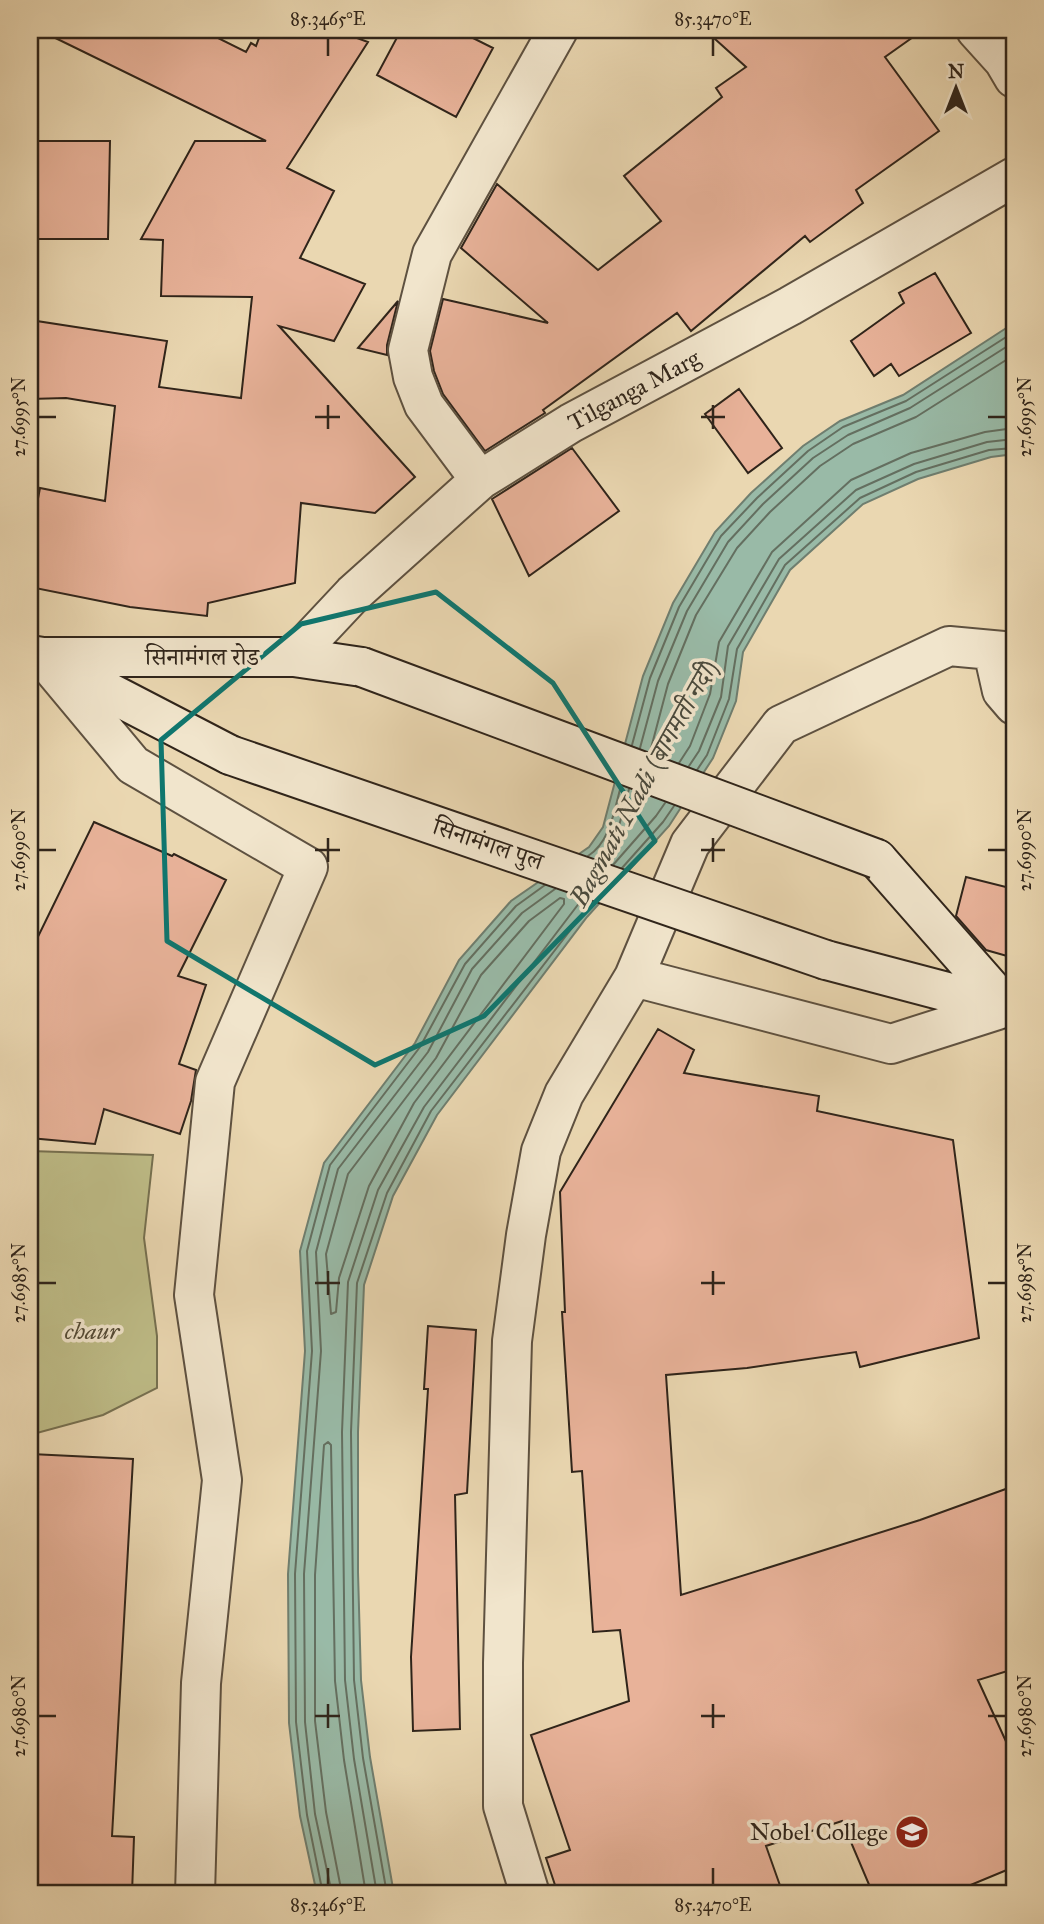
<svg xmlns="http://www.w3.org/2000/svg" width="1044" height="1924" font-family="'IM FELL Great Primer','Noto Serif Devanagari',serif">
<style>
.green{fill:#bebc87;stroke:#767050;stroke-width:2}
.water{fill:#99baa7;stroke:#6f7e6f;stroke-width:2}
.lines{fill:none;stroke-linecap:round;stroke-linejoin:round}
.shore{stroke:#646f60;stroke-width:2}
.building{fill:#e8b299;stroke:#2f241a;stroke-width:2}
.street-casing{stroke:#5e5140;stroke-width:42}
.secondary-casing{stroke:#2f241a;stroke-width:42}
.street{stroke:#f1e5cc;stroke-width:38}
.secondary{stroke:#f1e5cc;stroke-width:38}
.secondary-bridge-casing{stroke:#2f241a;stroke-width:42;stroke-linecap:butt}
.secondary-bridge{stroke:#f1e5cc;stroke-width:38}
.marked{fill:none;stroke:#0f766e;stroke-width:5;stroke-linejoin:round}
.ticks{fill:none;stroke:#2f241a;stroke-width:2.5}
.labels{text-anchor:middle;stroke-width:7;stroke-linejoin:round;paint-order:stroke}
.street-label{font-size:24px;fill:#2f241a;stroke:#f1e5cc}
.park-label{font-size:24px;font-style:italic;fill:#534a35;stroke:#f1e5cc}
.poi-label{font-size:24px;fill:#2f241a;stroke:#f1e5cc;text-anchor:end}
.water-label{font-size:26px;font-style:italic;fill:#4a4a3d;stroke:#f1e5cc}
.neatline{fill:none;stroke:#2f241a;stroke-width:2.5}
.ticks-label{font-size:18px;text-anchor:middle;fill:#2f241a}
</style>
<rect width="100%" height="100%" fill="#ead7b1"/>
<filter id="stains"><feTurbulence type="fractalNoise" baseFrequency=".00286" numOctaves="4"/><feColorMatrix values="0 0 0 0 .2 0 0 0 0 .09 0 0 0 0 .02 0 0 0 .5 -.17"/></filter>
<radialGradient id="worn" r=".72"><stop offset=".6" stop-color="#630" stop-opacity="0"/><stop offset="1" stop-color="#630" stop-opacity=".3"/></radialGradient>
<path class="green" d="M30 1151 153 1155 144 1238 157 1336V1388L103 1415 33 1434 30 1509Z"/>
<path class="water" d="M1014 323V454L991 457 918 479 863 504 790 570 743 652 736 701 713 758 669 826 587 917 437 1115 393 1196 364 1285 358 1432V1572L361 1680 370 1757 394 1894H317L300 1816 289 1723 288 1574 305 1351 300 1251 324 1163 415 1043 459 960 511 901 589 847 603 827 643 676 673 603 715 532 751 493 803 446 840 421 903 395Z"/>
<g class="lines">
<path class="shore" d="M632 745 650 678 679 607 721 536 757 498 808 451 843 427 906 401 1014 332
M640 748 658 681 687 611 728 542 763 504 813 458 848 435 910 408 1014 342
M650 752 668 684 696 615 737 548 770 512 820 466 853 444 916 417 1014 355
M679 763 690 746 710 694 719 642 772 552 851 480 911 453 985 432 1014 428
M689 766 699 751 721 697 728 646 779 559 856 490 914 464 987 442 1014 439
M697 770 707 755 729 699 737 649 785 565 860 498 916 472 989 450 1014 448
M588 856C611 841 614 810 621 786
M598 859 617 833 629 789
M613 865 656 816 665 803
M622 868 663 822 674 806
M560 898 564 899V904L414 1103 369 1186 339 1278 336 1312 331 1314 326 1254 348 1174 436 1058 481 975 529 921Z
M323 1894 307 1815 296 1722 295 1574 312 1351 307 1251 330 1165 420 1047 465 964 516 906 545 885
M332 1894 315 1814 305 1722 304 1574 321 1351 316 1252 338 1169 428 1052 472 969 522 913 555 889
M342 1894 326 1812 315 1721V1575L324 1445 328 1442 331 1445 335 1681 344 1760 366 1894
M377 1894 354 1759 345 1680 342 1432 348 1282 378 1190 424 1107 583 898
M387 1894 363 1758 354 1680 351 1432 357 1283 387 1193 431 1111 592 902"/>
</g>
<path class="building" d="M39 30H202L246 52 251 43 256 46 262 30H335L368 42 287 168 334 191 300 258 365 284 334 341 279 326 415 477 375 513 301 503 295 583 208 603 207 616 130 607 30 587V541L40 488 105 501 115 406 66 398 30 399V320L167 341 159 387 241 398 252 297 161 296 163 240 141 239 195 141H266Z
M401 30H457L493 48 456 117 377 75Z
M705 30H923L885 57 939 131 856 190 863 203 810 242 805 236 691 331 677 313 543 410 545 413 485 451 443 394 434 371 430 351 443 299 548 323 461 248 497 184 598 270 661 221 624 176 722 97 716 88 746 67Z
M30 141H110L108 239H30Z
M935 273 971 333 899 376 891 364 874 376 851 341 904 303 899 293Z
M398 301 387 345V355L358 348Z
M739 389 782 448 748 473 705 414Z
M572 448 619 511 529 576 492 499Z
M94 822 172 856 174 854 226 880 178 976 206 985 179 1064 196 1070 191 1101 180 1134 104 1109 95 1144 30 1138V953Z
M966 877 1014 889V958L986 950 956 916Z
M658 1029 694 1050 684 1073 819 1096 817 1111 953 1140 979 1338 860 1367 856 1352 747 1368 666 1375 681 1595 920 1520 1014 1486V1669L978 1680 1014 1759V1867L949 1894H873L842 1821 766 1846 783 1894H558L546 1858 570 1850 531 1735 629 1701 620 1630 593 1632 582 1471 572 1472 562 1312H565L560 1192Z
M428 1326 476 1330 467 1493 455 1495 460 1729 413 1731 411 1657 428 1389H424Z
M31 1454 133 1459 112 1836 134 1837 132 1894H30Z"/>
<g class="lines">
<defs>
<path id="street" d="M976 30 1004 61 1014 78
M480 480 424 405 413 377 408 350 432 254 558 30
M993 651 1002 691 1014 705
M43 657 133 765 308 867 215 1082 194 1295 222 1480 201 1683 195 1894
M294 657 353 594 480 480 571 423 790 306 1014 177
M634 977 891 1044 1007 1007
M530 1894 503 1806V1663L512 1341 526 1235 541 1151 564 1094 634 977 690 844 781 725 949 646 1014 652"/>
<path id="secondary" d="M30 655 43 657H294L362 667
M47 660 230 755
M877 859 1007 1007
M826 960 1012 1009"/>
</defs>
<use href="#street" class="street-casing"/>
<use href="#secondary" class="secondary-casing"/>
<use href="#street" class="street"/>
<use href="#secondary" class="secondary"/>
<defs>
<path id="secondary-bridge" d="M362 667 877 859
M230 755 826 960"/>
</defs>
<use href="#secondary-bridge" class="secondary-bridge-casing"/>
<use href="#secondary-bridge" class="secondary-bridge"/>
</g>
<path class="marked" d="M436 592 553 683 655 841 484 1016 375 1065 167 941 161 740 301 624Z"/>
<path class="ticks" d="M328 38V56M713 38V56M328 405V429M713 405V429M38 417H56M315 417H340M701 417H725M988 417H1006M328 838V862M713 838V862M38 850H56M315 850H340M701 850H725M988 850H1006M328 1271V1295M713 1271V1295M38 1283H56M315 1283H340M701 1283H725M988 1283H1006M328 1704V1728M713 1704V1728M38 1716H56M315 1716H340M701 1716H725M988 1716H1006M328 1868V1885M713 1868V1885"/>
<defs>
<symbol id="university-disc" viewBox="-11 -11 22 22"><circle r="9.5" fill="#8f2418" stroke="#f1e5cc"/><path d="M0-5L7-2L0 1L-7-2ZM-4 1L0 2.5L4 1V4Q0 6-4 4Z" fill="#fff"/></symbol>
</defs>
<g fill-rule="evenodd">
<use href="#university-disc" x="893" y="1813" width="38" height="38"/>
</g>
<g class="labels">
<g class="street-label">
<text transform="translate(634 390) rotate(-28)" y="8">Tilganga Marg</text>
<text x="202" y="665">सिनामंगल रोड</text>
<text transform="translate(488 844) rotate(19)" y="8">सिनामंगल पुल</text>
</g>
<g class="park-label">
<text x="92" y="1339">chaur</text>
</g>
<g class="poi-label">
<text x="888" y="1840">Nobel College</text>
</g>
<g class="water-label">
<text transform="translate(643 783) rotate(-61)" y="9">Bagmati Nadi (बागमती नदी)</text>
</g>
</g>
<rect width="1044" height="1924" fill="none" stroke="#ead7b1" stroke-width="77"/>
<g transform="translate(956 88)" stroke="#f1e5cc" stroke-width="5" paint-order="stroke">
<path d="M0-5L12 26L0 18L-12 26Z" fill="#2f241a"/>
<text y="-10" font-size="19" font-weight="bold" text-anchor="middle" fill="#2f241a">N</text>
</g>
<rect x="38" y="38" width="968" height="1847" class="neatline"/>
<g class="ticks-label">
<text x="328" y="25">85.3465°E</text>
<text x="713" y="25">85.3470°E</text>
<text transform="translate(19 417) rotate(-90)" y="6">27.6995°N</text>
<text transform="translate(1025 417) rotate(-90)" y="6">27.6995°N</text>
<text transform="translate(19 850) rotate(-90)" y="6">27.6990°N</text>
<text transform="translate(1025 850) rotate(-90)" y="6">27.6990°N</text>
<text transform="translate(19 1283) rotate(-90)" y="6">27.6985°N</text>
<text transform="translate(1025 1283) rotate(-90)" y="6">27.6985°N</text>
<text transform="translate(19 1716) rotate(-90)" y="6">27.6980°N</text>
<text transform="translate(1025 1716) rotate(-90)" y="6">27.6980°N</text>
<text x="328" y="1911">85.3465°E</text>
<text x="713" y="1911">85.3470°E</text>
</g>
<rect width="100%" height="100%" filter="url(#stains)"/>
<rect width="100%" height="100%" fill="url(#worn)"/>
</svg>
